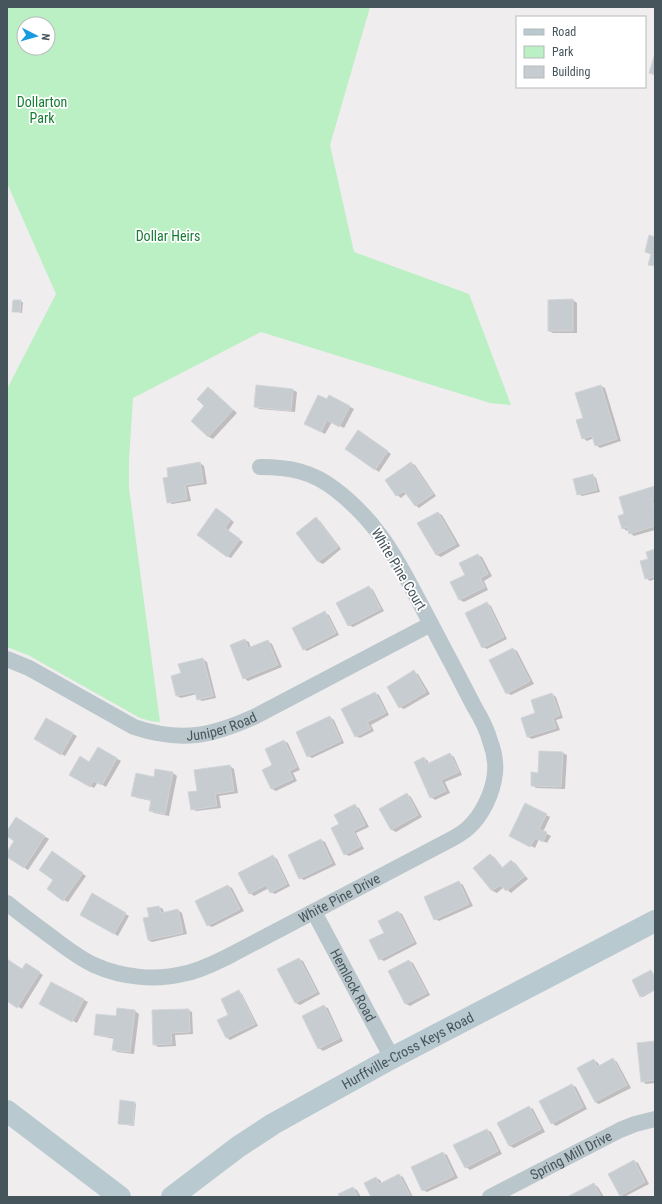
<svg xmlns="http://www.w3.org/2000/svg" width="662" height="1204" font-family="'Roboto Condensed',sans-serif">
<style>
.green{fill:#bbefc4;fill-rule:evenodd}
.shadow{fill:#0003}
.building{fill:#c7ccd0;stroke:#d1d5d9}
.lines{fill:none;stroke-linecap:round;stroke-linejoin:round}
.street{stroke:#b9c6cb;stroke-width:16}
.secondary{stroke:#b9c9d0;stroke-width:22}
.labels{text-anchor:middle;stroke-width:3.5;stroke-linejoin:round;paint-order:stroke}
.park-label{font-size:14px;fill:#167c34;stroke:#fff}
.street-label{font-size:14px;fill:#46555b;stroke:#fff}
</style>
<rect width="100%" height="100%" fill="#f0edee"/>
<path class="green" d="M7 7H370L330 145 354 252 469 294 511 405 490 403 261 332 133 398 129 460V488L160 722 150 721 140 718 28 655 7 647V389L56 294 7 183ZM24 24H48V48H24Z"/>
<path class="shadow" d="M573 300 577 303V333H553L549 331V301Z
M14 301 23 302 22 313 13 311Z
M601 386 605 388 621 441 600 448 596 445 594 438 587 441 583 438 584 418Z
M208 388 212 390 237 413 213 439 209 437 192 421 206 406Z
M293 390 297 392 295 412 259 409 255 406Z
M330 396 354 409 344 428 332 422 325 434 305 423 327 400Z
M362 434 391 454 379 472 346 449Z
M200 463 204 466 207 484 188 487 191 501 172 504 168 502 169 478Z
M411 463 415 465 436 496 419 508 415 505 407 493 401 498 397 495Z
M592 475 596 478 600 492 582 496 578 494Z
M655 487V530L634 536 630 533 629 530 627 531 623 528 625 515Z
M220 512 234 522 228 531 243 542 231 558 227 556Z
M438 513 442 515 460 546 441 557 437 555 419 523Z
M316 519 320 521 341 549 323 564 319 562 297 533Z
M655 550V579L650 581 646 578 650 560Z
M478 555 482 557 492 576 484 581 488 590 464 602 460 600 466 575Z
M369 587 373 590 384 611 353 627 349 625Z
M487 603 491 606 507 639 487 649 483 647Z
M325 613 329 615 339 635 307 651 303 649Z
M245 640 249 642 251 648 268 641 272 644 282 667 248 681 244 678Z
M513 649 517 651 534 684 511 695 507 693Z
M203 659 207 662 216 698 202 701 198 699 197 694 181 698 177 696 182 674Z
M414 672 418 674 430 694 404 709 400 707Z
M375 693 379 695 389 715 371 725 374 731 360 738 356 736Z
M552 694 556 697 563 718 556 720 560 730 532 739 528 737 522 718 536 713Z
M330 717 334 720 344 743 312 758 308 756Z
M46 719 77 736 65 756 35 739Z
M284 741 288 743 300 770 293 773 297 781 276 791 272 789 263 770 273 765Z
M98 748 121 761 106 787 98 782 94 788 70 775 90 763Z
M563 753 567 755 565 789 536 788 532 785 539 774Z
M450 754 454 757 462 775 445 782 450 793 435 800 431 797 424 758 428 761 429 764Z
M230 766 234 769 238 793 219 796 221 808 196 811 192 809 198 792 195 771Z
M156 770 173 773 177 776 169 816 154 813 150 810 152 801 137 798 133 795 154 778Z
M407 794 411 797 422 817 396 832 392 830Z
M355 806 359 808 369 827 356 833 364 849 349 856 345 854 340 824Z
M546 815 550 817 543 832 551 836 547 843 539 839 535 848 515 838Z
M20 821 49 839 28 870 7 856V854L16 841 7 835V833Z
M321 840 325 842 336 865 304 880 300 878Z
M56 855 86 876 68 902 64 900 54 880Z
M490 855 494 857 503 868 511 861 515 863 528 879 511 893 504 887 497 893 493 891 474 868Z
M273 856 277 859 290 886 275 894 271 892 269 888 254 896 250 893Z
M459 882 463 885 473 906 439 921 435 919Z
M228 886 232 888 244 911 212 927 208 925Z
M93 895 129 916 118 936 81 915Z
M159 907 163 909 164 913 178 910 182 913 187 934 152 942 148 940 150 918Z
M398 912 402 914 417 944 384 961 380 959 385 933Z
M299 959 303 961 320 994 300 1005 296 1003Z
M7 960 23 970 26 964 43 975 22 1009 7 1000V990L10 986 7 984Z
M409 961 413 963 430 995 410 1006 406 1004 389 971Z
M651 971 655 976V990L643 997 641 996Z
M52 983 88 1002 77 1023 41 1004Z
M238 991 242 994 258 1026 230 1040 226 1037 230 1015Z
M323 1006 328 1008 343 1041 323 1051 319 1048Z
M118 1009 135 1011 139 1014 134 1054 117 1052 113 1049 115 1039 99 1036 95 1034 117 1017Z
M188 1010 192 1012 193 1034 175 1035 176 1046 158 1047 154 1044Z
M655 1042V1083L646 1084 642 1081Z
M613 1059 617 1062 631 1088 599 1104 595 1102 594 1060 598 1063 600 1067Z
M572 1085 576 1087 587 1109 556 1126 552 1123Z
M135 1103 136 1104 134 1126 120 1124Z
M529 1107 533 1109 545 1132 514 1148 510 1146 498 1123Z
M487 1130 491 1132 502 1154 470 1170 466 1167Z
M443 1153 447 1155 458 1178 427 1192 423 1190Z
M634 1161 638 1163 649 1184 624 1197 621 1195Z
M399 1175 403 1177 413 1197H372L376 1178 380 1180 382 1184Z
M594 1184 598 1187 604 1197H569Z
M353 1188 357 1190 361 1197H341Z"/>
<path class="building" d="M655 53V75L649 73Z
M649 235 655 237V266L648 265 651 254 645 252Z
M573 299V331H548V300Z
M13 300H21L20 312H12Z
M256 385 293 389 291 411 254 407Z
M601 385 617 439 595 446 592 436 582 439 576 420 583 418 575 393Z
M208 387 233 410 208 437 191 421 204 406 197 399Z
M318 395 327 399 329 395 350 406 339 427 327 420 321 432 304 424Z
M358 430 388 451 375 470 345 449Z
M200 462 203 482 185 485 187 499 167 503 163 478 168 477 167 468Z
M411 462 433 494 415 506 404 491 396 496 385 480Z
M593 474 597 490 577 495 573 479Z
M655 486V498L652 499 655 510V526L629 534 627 527 622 529 618 516 624 514 619 497Z
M216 508 231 519 225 528 240 539 227 557 197 535Z
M438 512 456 544 436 555 417 523Z
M316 517 338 547 318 562 296 533Z
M655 549V577L645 579 640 561 648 559 646 552Z
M478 554 488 574 480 578 485 587 459 600 450 582 465 575 459 563Z
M369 586 381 609 348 626 336 603Z
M487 602 504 637 482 648 465 613Z
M325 611 336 633 303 650 292 628Z
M245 639 248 648 268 640 278 665 243 679 230 645Z
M513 648 530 681 506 694 489 660Z
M203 658 213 696 197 700 195 692 176 696 171 676 181 673 178 664Z
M414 670 426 692 399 708 387 687Z
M375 692 386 713 367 722 371 729 355 737 341 709Z
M552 693 560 715 553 718 556 728 527 737 521 718 535 713 531 700Z
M330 716 341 741 307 757 296 732Z
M46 718 73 733 61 755 34 739Z
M284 740 297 767 289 771 293 779 271 789 262 770 272 765 265 749Z
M98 747 117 758 102 785 93 781 90 787 69 775 80 756 89 762Z
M539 751 563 752 561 787 531 786V772L538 773Z
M450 753 459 772 441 780 446 791 430 798 414 762 424 757 427 764Z
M230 765 234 791 215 794 217 806 191 810 188 792 197 791 194 770Z
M155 769 173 772 165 814 149 811 151 800 131 796 136 773 154 777Z
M407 793 418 815 391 830 379 809Z
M525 803 547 814 539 829 547 832 543 842 535 838 530 847 509 836Z
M355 804 365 825 353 831 361 846 344 855 331 828 339 824 334 815Z
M16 817 45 836 24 868 7 857V852L14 841 7 836V831Z
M321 839 332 863 299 879 288 855Z
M52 851 83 873 63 901 47 889 53 880 39 870Z
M490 854 502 868 511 860 525 876 506 891 500 885 492 891 473 868Z
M273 855 287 884 270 893 266 885 249 894 238 873Z
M459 881 469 904 434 920 424 897Z
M228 885 240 909 207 926 195 901Z
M92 893 126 913 114 934 80 915Z
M159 906 161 913 178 909 183 933 148 940 143 918 149 917 147 908Z
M398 911 414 942 379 960 369 940 384 933 378 921Z
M299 958 317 992 295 1003 277 969Z
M7 959 22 969 26 963 40 972 17 1008 7 1001V988L8 986 7 985Z
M409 960 427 993 405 1004 388 971Z
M651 970 655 977V989L640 997 632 980Z
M51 982 84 999 72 1022 39 1004Z
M239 990 255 1024 226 1038 217 1020 228 1015 221 999Z
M324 1005 340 1038 318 1049 302 1016Z
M117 1008 135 1010 130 1052 112 1050 114 1037 94 1035 96 1014 116 1016Z
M189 1009 190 1032 171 1033 172 1044 153 1045 152 1010Z
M655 1041V1080L641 1082 637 1043Z
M613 1058 627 1085 595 1102 577 1068 594 1059 597 1067Z
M572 1084 583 1107 551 1124 539 1101Z
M120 1100 135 1102 133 1125 118 1124Z
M529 1106 541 1129 509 1146 497 1123Z
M487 1129 498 1151 465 1168 453 1145Z
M443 1152 454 1176 422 1191 411 1167Z
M634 1160 645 1182 620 1196 608 1174Z
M399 1174 411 1197H371L364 1183 376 1177 379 1184Z
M594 1183 601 1197H567Z
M353 1187 358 1197H340L338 1194Z"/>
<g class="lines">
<g class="street">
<path id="s1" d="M7 659 29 668 134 727C182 743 212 736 256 716L431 624"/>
<path id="s2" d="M7 903C22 915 38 927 53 938 66 948 79 958 94 965 123 978 156 981 187 973 201 970 215 963 229 956L444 843C452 839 460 835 467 829 482 816 493 793 495 773 496 762 494 751 490 741 487 729 481 718 475 708 467 693 459 677 451 662 438 638 426 614 413 590 403 571 393 552 380 535 368 519 353 503 336 490 312 471 289 467 260 467"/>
<path id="s3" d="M314 912 392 1058"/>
<path id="s4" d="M490 1197 620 1130 635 1124 655 1119"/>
</g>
<g class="secondary">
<path d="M7 1111 120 1197"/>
<path id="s5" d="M172 1197 238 1147 273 1124 392 1058 655 921"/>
</g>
</g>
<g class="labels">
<g class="park-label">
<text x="42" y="107">Dollarton<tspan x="42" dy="16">Park</tspan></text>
<text x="168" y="241">Dollar Heirs</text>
</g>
<g class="street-label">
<text transform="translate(399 569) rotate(59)" y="5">White Pine Court</text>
<text dy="5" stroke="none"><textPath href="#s1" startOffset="234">Juniper Road</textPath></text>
<text dy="5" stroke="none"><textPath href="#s2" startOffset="372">White Pine Drive</textPath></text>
<text dy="5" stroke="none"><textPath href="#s3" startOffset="83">Hemlock Road</textPath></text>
<text dy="5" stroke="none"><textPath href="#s5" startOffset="278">Hurffville-Cross Keys Road</textPath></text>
<text dy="5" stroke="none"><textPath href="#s4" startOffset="91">Spring Mill Drive</textPath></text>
</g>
</g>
<rect width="662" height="1204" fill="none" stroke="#46555b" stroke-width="16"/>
<rect x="516" y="16" width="130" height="72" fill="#ffffff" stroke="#b5bbbd"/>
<rect x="524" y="29" width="20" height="6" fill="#b9c9d0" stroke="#b5bbbd"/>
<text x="552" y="36" font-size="12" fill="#46555b">Road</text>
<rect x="524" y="46" width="20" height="12" fill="#bbefc4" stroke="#b5bbbd"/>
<text x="552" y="56" font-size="12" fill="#46555b">Park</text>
<rect x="524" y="66" width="20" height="12" fill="#c7ccd0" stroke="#b5bbbd"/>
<text x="552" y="76" font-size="12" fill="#46555b">Building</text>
<g transform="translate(36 36) rotate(96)"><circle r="19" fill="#ffffff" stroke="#b5bbbd"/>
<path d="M0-3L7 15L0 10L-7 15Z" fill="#189adf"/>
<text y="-6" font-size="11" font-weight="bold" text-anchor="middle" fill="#46555b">N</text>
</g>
</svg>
